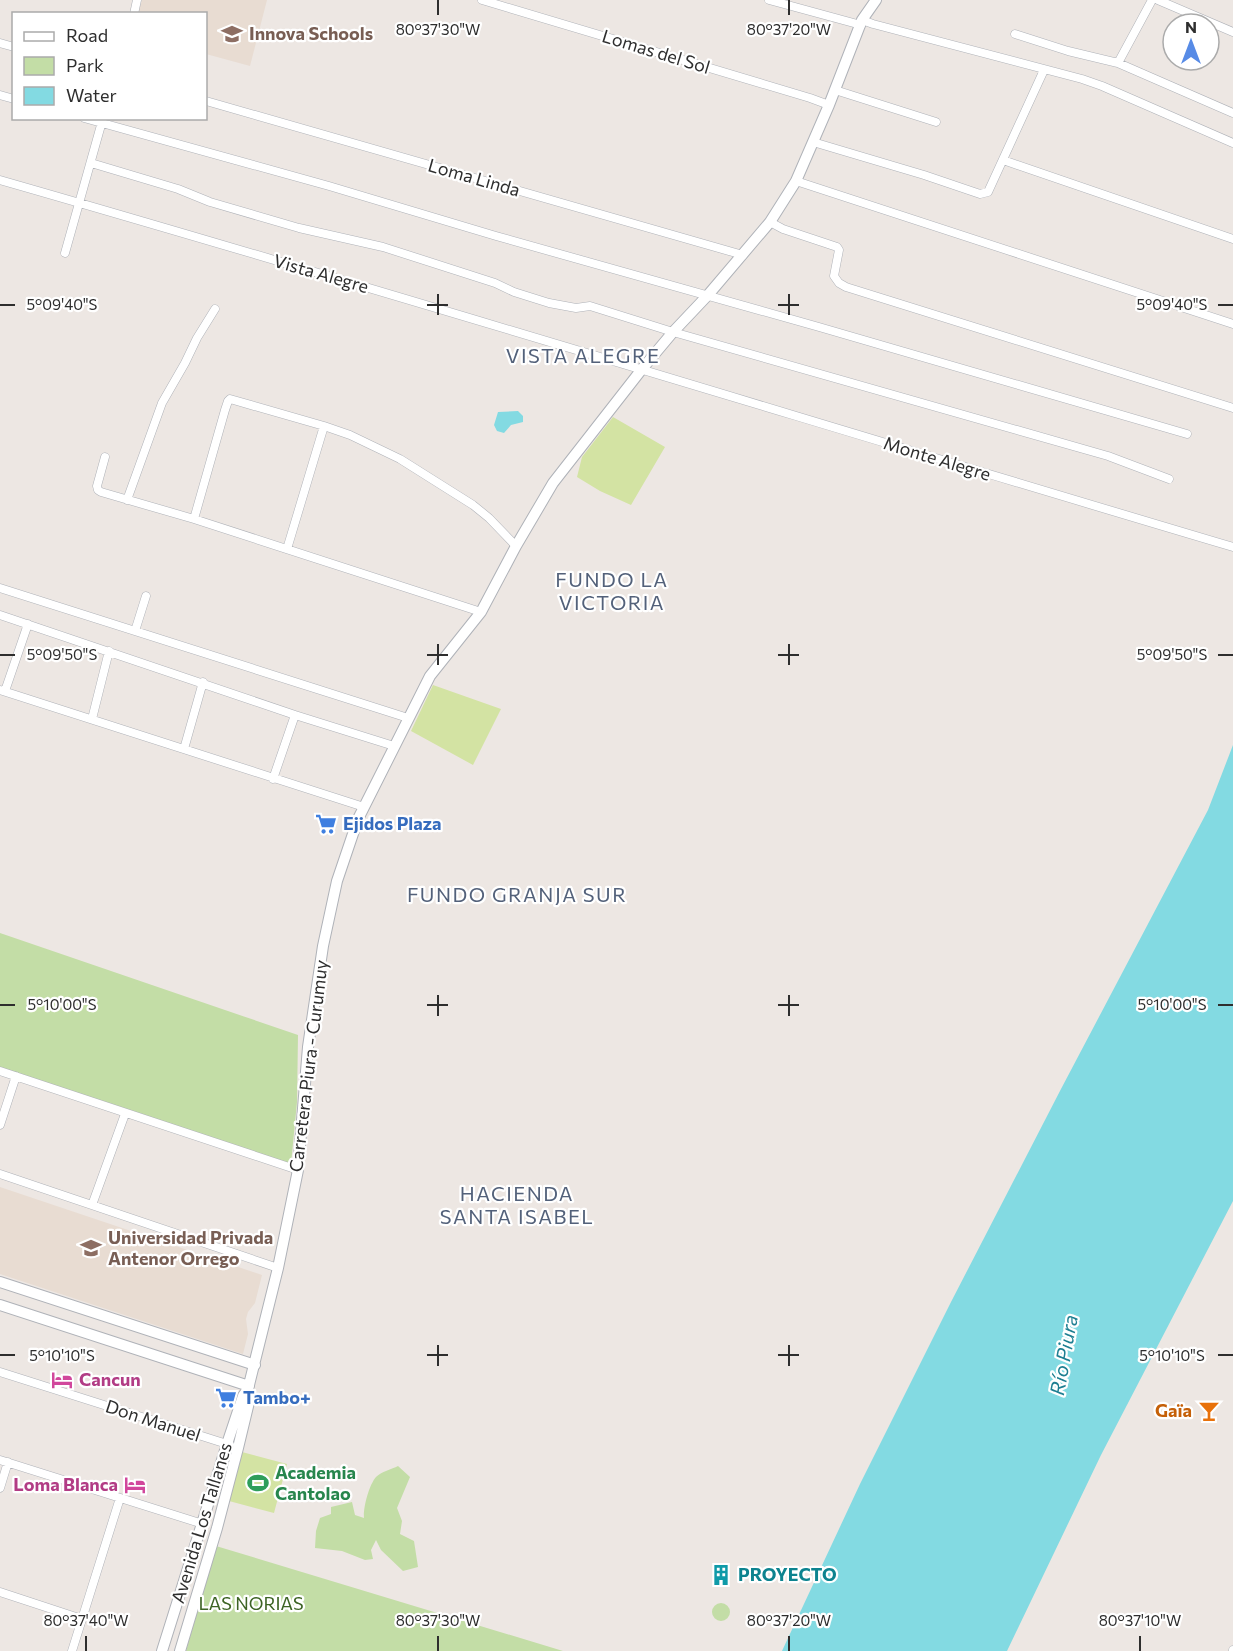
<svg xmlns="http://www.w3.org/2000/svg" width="1233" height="1651" font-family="Commissioner,sans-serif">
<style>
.education{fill:#e8dcd2}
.green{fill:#c3dda6}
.pitch{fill:#d3e3a3}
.water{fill:#83dae2}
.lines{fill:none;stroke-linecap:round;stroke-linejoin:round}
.minor-casing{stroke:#afb2b8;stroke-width:9}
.secondary-casing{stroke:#afb2b8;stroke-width:12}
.minor{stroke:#fff;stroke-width:8}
.secondary{stroke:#fff;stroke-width:10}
.ticks{fill:none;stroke:#2e2e2e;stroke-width:2}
.labels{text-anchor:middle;stroke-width:4.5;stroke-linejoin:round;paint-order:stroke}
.education-label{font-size:18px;font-weight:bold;fill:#785e54;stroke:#fff;text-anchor:start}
.street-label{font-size:18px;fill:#2e2e2e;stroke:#fff}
.shop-label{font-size:18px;font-weight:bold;fill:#366cbe;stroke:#fff;text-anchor:start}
.hotel-label{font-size:18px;font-weight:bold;fill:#b23c85;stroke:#fff;text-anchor:start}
.food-label{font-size:18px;font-weight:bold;fill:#c56008;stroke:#fff;text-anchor:end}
.leisure-label{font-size:18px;font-weight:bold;fill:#27864d;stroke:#fff;text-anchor:start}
.culture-label{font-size:18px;font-weight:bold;fill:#0d838f;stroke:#fff;text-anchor:start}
.park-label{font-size:18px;fill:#3d6424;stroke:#fff}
.neighbourhood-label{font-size:20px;letter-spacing:1.5px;fill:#53617a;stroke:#fff}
.water-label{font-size:20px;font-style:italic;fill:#1e7f92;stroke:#fff}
.ticks-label{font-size:15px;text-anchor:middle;fill:#2e2e2e;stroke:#fff;stroke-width:4.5;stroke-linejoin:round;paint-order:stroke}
</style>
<rect width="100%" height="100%" fill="#ede7e3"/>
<path class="education" d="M142 0H267L250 66 206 54V14L138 13Z
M0 1187 262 1275 255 1303 248 1312 246 1319 248 1334 243 1354 0 1274Z"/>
<path class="green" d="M0 933 298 1035 297 1102 291 1164 0 1068Z
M398 1466 410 1477 397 1508 402 1521 400 1534 414 1541 418 1567 403 1571 381 1550 376 1540 371 1550 373 1559 365 1560 342 1551 315 1548 316 1531 320 1518 331 1514V1507L352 1502 355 1515 364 1518C363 1508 369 1485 376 1477 381 1472 392 1469 398 1466Z
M216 1546 563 1651H186Z
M712 1612a9 9 0 1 1 18 0a9 9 0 1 1-18 0Z"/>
<path class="pitch" d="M613 417 665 447 631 505 600 491 577 477 582 457Z
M433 685 501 709 473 765 411 731Z
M242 1452 287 1464 274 1513 229 1501Z"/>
<path class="water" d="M518 411 523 416V422L511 425 504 433 497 431 494 425 498 412Z
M1233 745V1201L1101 1455 1007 1651H782L860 1484 951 1302 1061 1089 1208 810Z"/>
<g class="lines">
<defs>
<path id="minor" d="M482 0 810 98 829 105
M769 0 861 25
M1158 0 1233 32
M134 14 137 0
M862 20 873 24 1082 79 1102 86 1233 143
M1015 34 1068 51 1118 63 1233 113
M0 43 14 47
M1118 63 1152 0
M835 90 936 122
M0 95 14 99
M206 101 743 255
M84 118 329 186 496 236 819 327 1187 434
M813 142 924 175 980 194 988 192 1044 70
M1003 160 1233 239
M91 163 178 189 210 202 299 228 383 247 495 283 514 292 549 303 576 308 590 306 673 332 1108 456 1169 479
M0 180C412 298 822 425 1233 547
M796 181 1233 324
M770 222 783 229 837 247 839 250 834 276 839 283 846 287 1233 408
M65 253 103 118
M105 457 97 486 98 490 101 492 194 519 481 612
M127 500 162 403 185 363 197 338 215 309
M194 519 225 410 228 401 230 399 324 426 350 435 400 459 473 505 489 518 516 546
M287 549 324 426
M0 588 408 718
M0 615 295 715 394 746
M135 631 146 596
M0 690 364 807
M5 691 28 624
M92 719 109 651
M184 749 203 682
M273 779 295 715
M0 1071 298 1170
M0 1125 16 1076
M0 1174 278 1268
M92 1205 125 1114
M0 1372 230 1445
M0 1460 203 1524
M0 1488 8 1462
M0 1592 82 1619
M72 1651 120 1498
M1233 1651V1650"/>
<path id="secondary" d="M0 1282 255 1365
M0 1305 249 1386
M162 1651 227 1444 243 1396 248 1389
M180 1651 217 1528 238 1448 250 1398 248 1389 278 1268 298 1170 308 1047 323 946 337 881 358 819 430 676 481 612 516 546 553 483 642 369 673 332 708 295 770 222 796 181 829 105 862 20 876 0"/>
</defs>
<use href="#minor" class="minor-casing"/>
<use href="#secondary" class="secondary-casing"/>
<use href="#minor" class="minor"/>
<use href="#secondary" class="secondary"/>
</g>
<path class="ticks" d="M438 0V15M789 0V15M438 294V315M789 294V315M0 305H15M427 305H448M778 305H799M1218 305H1233M438 644V665M789 644V665M0 655H15M427 655H448M778 655H799M1218 655H1233M438 995V1016M789 995V1016M0 1005H15M427 1005H448M778 1005H799M1218 1005H1233M438 1345V1366M789 1345V1366M0 1355H15M427 1355H448M778 1355H799M1218 1355H1233M86 1636V1651M438 1636V1651M789 1636V1651M1140 1636V1651"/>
<defs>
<symbol id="school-bare" viewBox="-9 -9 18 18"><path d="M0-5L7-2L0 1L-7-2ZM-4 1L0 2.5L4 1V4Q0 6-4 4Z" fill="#8d6e63" stroke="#fff" stroke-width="2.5" paint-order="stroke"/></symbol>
<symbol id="supermarket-bare" viewBox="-9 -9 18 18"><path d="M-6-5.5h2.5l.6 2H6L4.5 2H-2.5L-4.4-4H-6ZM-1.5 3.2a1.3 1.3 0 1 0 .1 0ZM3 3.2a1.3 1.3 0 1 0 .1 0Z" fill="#3f7fe0" stroke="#fff" stroke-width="2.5" paint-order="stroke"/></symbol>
<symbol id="university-bare" viewBox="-9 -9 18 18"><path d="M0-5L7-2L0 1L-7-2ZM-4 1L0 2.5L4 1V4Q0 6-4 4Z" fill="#8d6e63" stroke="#fff" stroke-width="2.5" paint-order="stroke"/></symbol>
<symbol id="hotel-bare" viewBox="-9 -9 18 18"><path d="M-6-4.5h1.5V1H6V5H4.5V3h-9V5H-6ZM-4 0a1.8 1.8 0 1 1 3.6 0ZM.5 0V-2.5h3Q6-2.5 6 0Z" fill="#d1479c" stroke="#fff" stroke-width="2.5" paint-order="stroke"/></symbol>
<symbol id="bar-bare" viewBox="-9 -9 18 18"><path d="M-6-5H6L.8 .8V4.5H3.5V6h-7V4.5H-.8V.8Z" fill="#e8710a" stroke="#fff" stroke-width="2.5" paint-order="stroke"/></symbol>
<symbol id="stadium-bare" viewBox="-9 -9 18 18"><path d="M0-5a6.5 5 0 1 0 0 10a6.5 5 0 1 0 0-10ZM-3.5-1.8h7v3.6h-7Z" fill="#2e9e5b" stroke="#fff" stroke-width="2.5" paint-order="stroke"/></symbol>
<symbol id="building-bare" viewBox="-9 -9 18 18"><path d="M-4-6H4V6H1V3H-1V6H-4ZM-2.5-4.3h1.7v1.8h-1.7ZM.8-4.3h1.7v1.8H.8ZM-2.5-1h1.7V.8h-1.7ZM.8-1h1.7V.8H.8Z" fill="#0f9aa8" stroke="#fff" stroke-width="2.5" paint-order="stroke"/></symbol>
</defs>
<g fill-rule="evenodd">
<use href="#school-bare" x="217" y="19" width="30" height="30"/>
<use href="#supermarket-bare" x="311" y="809" width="30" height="30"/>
<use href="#university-bare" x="76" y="1233" width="30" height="30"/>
<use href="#hotel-bare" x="47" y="1365" width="30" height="30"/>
<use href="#supermarket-bare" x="211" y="1383" width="30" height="30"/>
<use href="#bar-bare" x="1194" y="1396" width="30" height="30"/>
<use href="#stadium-bare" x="243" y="1468" width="30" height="30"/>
<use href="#hotel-bare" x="120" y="1470" width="30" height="30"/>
<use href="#building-bare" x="706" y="1560" width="30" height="30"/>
</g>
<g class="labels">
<g class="education-label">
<text x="249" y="40">Innova Schools</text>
<text x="108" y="1244">Universidad Privada<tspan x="108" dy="21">Antenor Orrego</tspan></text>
</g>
<g class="street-label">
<text transform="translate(656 52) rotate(17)" y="6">Lomas del Sol</text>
<text transform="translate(474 178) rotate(16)" y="6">Loma Linda</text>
<text transform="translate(321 274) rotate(16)" y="6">Vista Alegre</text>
<text transform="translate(937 459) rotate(17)" y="6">Monte Alegre</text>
<text transform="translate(309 1066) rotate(-83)" y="6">Carretera Piura - Curumuy</text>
<text transform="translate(153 1421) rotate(18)" y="6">Don Manuel</text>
<text transform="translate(202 1523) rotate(-73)" y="6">Avenida Los Tallanes</text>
</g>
<g class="shop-label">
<text x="343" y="830">Ejidos Plaza</text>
<text x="243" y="1404">Tambo+</text>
</g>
<g class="hotel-label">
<text x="79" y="1386">Cancun</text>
<text x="118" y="1491" text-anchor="end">Loma Blanca</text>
</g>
<g class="food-label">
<text x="1192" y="1417">Gaïa</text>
</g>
<g class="leisure-label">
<text x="275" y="1479">Academia<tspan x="275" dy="21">Cantolao</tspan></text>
</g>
<g class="culture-label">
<text x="738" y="1581">PROYECTO</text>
</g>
<g class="park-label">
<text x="251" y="1610">LAS NORIAS</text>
</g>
<g class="neighbourhood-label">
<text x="583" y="363">VISTA ALEGRE</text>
<text x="612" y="587">FUNDO LA<tspan x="612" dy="23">VICTORIA</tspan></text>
<text x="517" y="902">FUNDO GRANJA SUR</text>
<text x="517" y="1201">HACIENDA<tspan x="517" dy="23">SANTA ISABEL</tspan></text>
</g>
<g class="water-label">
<text transform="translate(1064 1355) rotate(-80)" y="7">Río Piura</text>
</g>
</g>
<g class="ticks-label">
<text x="438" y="35">80°37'30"W</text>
<text x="789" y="35">80°37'20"W</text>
<text x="62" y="310">5°09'40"S</text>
<text x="1172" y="310">5°09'40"S</text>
<text x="62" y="660">5°09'50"S</text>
<text x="1172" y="660">5°09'50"S</text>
<text x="62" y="1010">5°10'00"S</text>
<text x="1172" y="1010">5°10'00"S</text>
<text x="62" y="1361">5°10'10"S</text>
<text x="1172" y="1361">5°10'10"S</text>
<text x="86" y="1626">80°37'40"W</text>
<text x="438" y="1626">80°37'30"W</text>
<text x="789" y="1626">80°37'20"W</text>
<text x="1140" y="1626">80°37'10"W</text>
</g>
<rect x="12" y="12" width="195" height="108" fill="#ffffff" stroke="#ababab" stroke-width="1.5"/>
<rect x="24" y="32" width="30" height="9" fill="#ffffff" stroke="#ababab" stroke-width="1.5"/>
<text x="66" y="42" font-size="18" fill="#2e2e2e">Road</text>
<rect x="24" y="57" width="30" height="18" fill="#c3dda6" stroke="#ababab" stroke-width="1.5"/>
<text x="66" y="72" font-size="18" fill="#2e2e2e">Park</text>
<rect x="24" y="87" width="30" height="18" fill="#83dae2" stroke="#ababab" stroke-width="1.5"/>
<text x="66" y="102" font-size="18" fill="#2e2e2e">Water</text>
<g transform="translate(1191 42)"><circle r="28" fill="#ffffff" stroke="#ababab" stroke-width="1.5"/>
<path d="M0-4.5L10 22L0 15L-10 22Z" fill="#578be6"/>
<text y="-9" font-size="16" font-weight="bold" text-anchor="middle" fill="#2e2e2e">N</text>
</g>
</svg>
